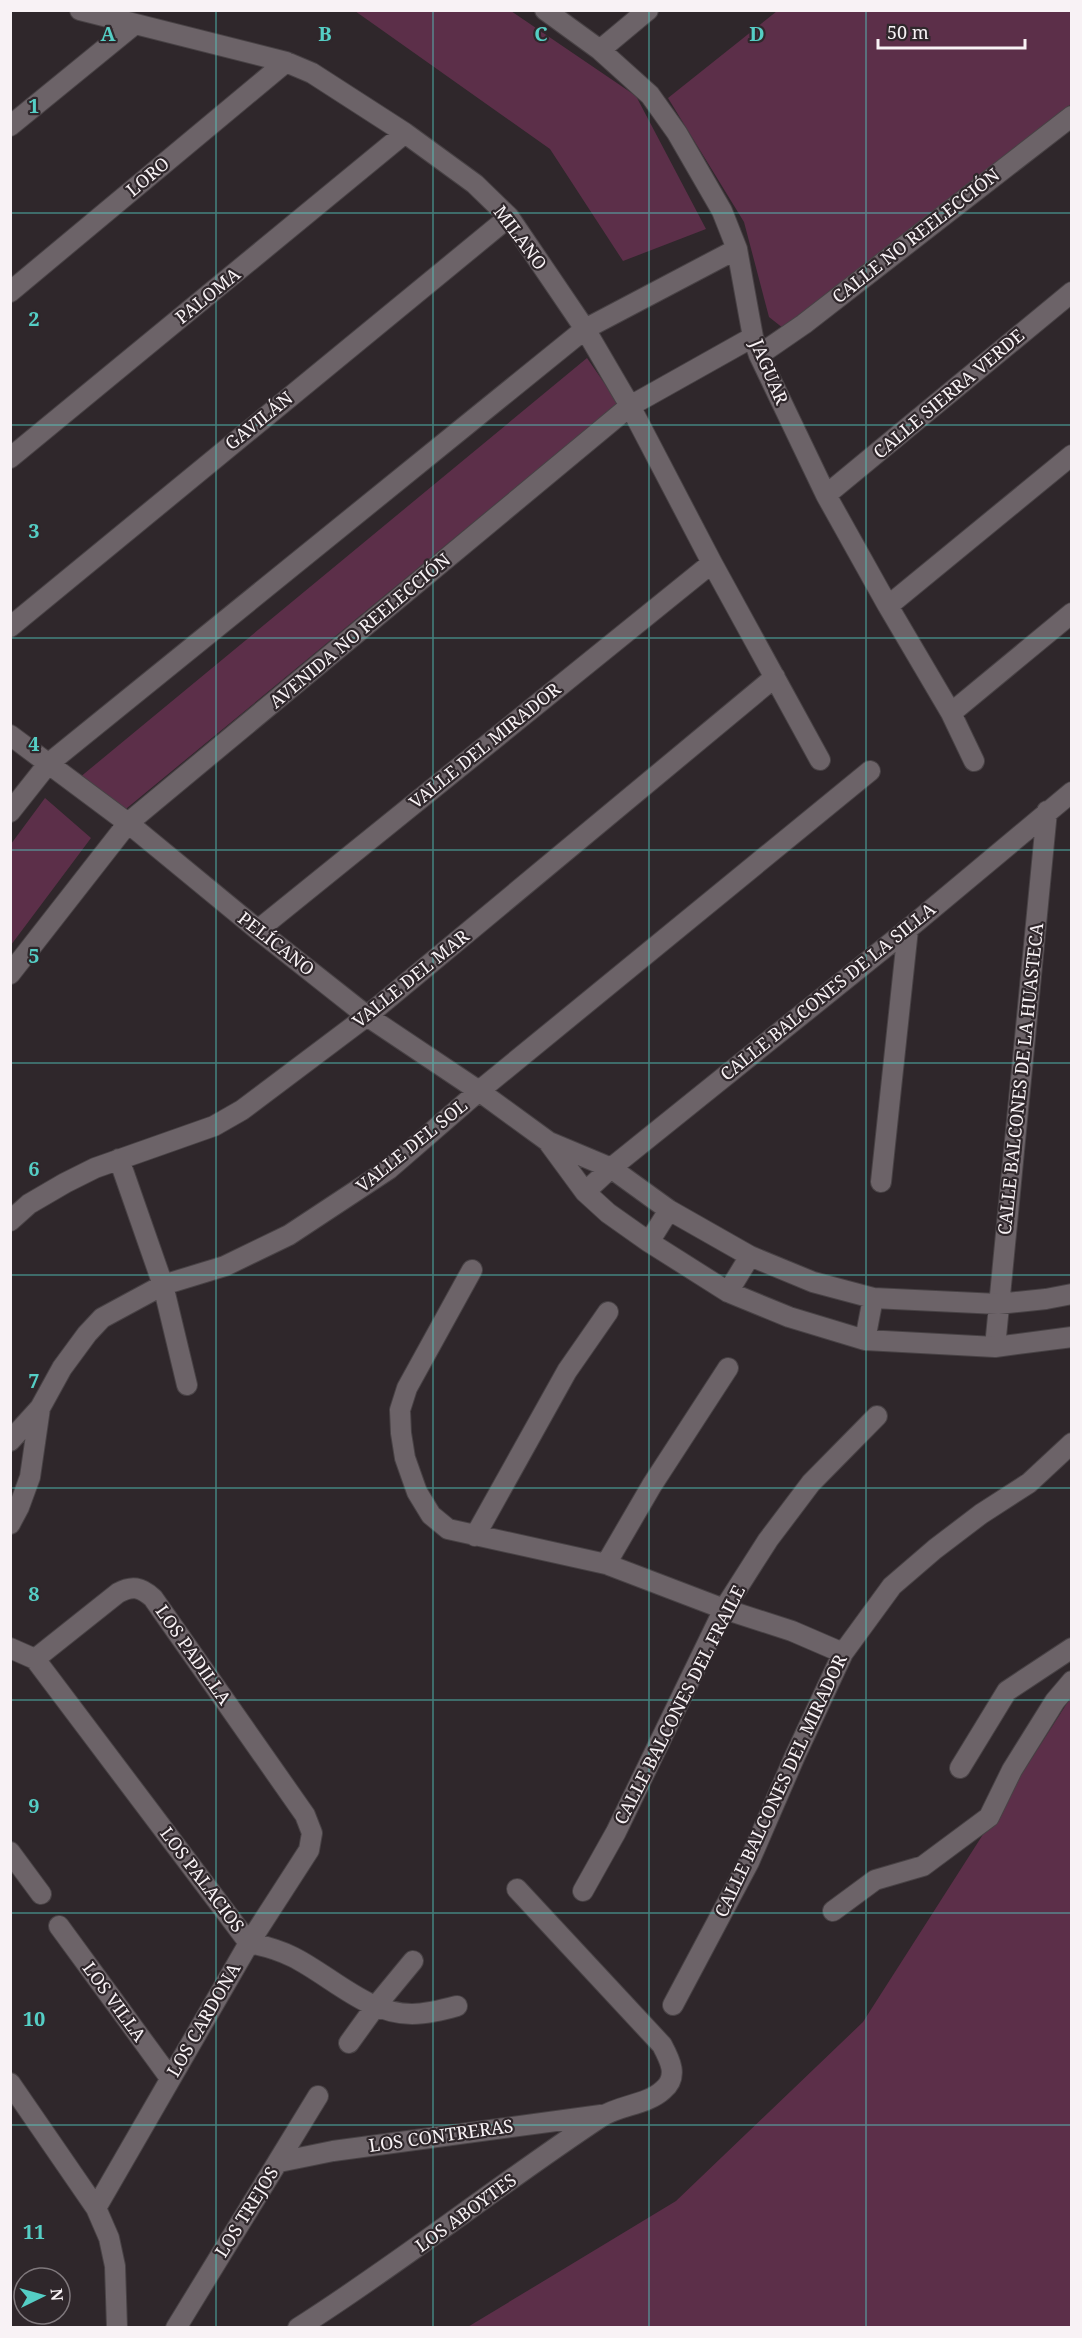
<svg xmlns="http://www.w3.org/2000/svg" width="1082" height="2338" font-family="'Noto Serif',serif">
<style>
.green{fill:#5c2f49}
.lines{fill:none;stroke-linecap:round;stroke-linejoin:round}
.minor-casing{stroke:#484245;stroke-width:22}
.minor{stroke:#6c6368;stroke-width:20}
.grid{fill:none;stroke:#55cec5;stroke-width:1.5;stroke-opacity:0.55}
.labels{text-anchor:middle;stroke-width:4.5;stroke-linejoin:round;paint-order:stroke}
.street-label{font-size:18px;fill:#f8f2f5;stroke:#2f272b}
.grid-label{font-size:20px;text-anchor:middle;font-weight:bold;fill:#55cec5;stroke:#2f272b;stroke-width:4.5;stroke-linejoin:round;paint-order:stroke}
</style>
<rect width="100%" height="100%" fill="#2f272b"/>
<path class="green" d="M355 11H511L636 96 706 229 623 261 550 149Z
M777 11H1071V104L788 332 769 317 744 222 668 98Z
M587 358 618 403 121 813 79 778Z
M45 798 91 838 11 945V844Z
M1071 1697V2327L466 2328 676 2201 863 2022Z"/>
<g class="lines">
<defs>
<path id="minor" d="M80 10 286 62 312 73 405 133 475 184 509 217 585 329 630 406 712 563 820 760
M545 10 600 50 650 95 677 133 722 211 737 249 753 337 759 355 826 495 888 606 951 713 974 761
M600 50 648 10
M10 126 135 24
M10 292 286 62
M759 355 804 324 1072 116
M10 458 405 133
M826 495 1072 292
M888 606 1072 455
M10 627 509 217
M951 713 1072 613
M10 735 128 823 258 930 367 1016 479 1091 549 1142 611 1168 669 1210 750 1256 813 1282 873 1298 998 1304 1046 1299 1072 1294
M10 812 48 764 585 329 737 249
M258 930 712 563
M10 974 128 823 630 406 753 337
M549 1143 585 1192 608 1213 649 1242 728 1292 789 1317 865 1340 995 1347 1072 1337
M119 1159 163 1285 187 1385
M881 1182 908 929
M585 1192 611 1168 908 929 1072 792
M10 1221 29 1204 65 1183 95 1168 214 1126 242 1110 367 1016 775 677
M649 1242 669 1210
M472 1270 407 1388 400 1410 401 1433 405 1458 417 1492 431 1515 448 1529 606 1564 724 1609 792 1631 843 1653
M728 1292 750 1256
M865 1340 873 1298
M995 1347 1047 811
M10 1441 40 1408
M10 1524 19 1507 30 1477 40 1408 62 1368 87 1334 102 1318 163 1285 225 1266 289 1235 389 1169 479 1091 870 771
M475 1536 567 1371 608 1312
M606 1564 652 1485 728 1368
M10 1648 35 1659 249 1943C265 1946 279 1950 293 1957 331 1976 367 2014 412 2014 427 2014 442 2010 457 2006
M35 1659 118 1593C132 1585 141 1587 153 1598L305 1815 312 1833 309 1850 249 1943 96 2208
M960 1768 1007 1691 1072 1648
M10 1852 41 1894
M583 1891 616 1832 724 1609 768 1540 811 1483 877 1416
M833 1911 875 1880 923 1866 989 1817 1012 1770 1055 1701 1072 1681
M59 1926 170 2078
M673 2005 749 1862 795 1756 843 1653 892 1586 935 1549 981 1514 1029 1483 1072 1443
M349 2043 375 2007 413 1961
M10 2083 96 2208 109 2238 115 2266 117 2328
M279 2162 333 2151 601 2115
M176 2328 318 2096
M298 2328C402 2262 498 2185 601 2117 619 2105 647 2105 663 2090 679 2077 670 2060 662 2045L517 1889"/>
</defs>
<use href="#minor" class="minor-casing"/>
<use href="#minor" class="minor"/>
</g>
<path class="grid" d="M216 10V2328M433 10V2328M649 10V2328M866 10V2328M10 213H1072M10 425H1072M10 638H1072M10 850H1072M10 1063H1072M10 1275H1072M10 1488H1072M10 1700H1072M10 1913H1072M10 2125H1072"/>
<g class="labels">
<g class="street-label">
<text transform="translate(148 177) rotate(-40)" y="6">LORO</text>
<text transform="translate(916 236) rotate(-38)" y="6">CALLE NO REELECCIÓN</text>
<text transform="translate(520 238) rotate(53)" y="6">MILANO</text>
<text transform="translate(208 296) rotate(-39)" y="6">PALOMA</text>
<text transform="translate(769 372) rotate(67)" y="6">JAGUAR</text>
<text transform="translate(949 394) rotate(-40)" y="6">CALLE SIERRA VERDE</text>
<text transform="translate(259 421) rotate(-39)" y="6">GAVILÁN</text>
<text transform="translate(360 631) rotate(-40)" y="6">AVENIDA NO REELECCIÓN</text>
<text transform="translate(485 746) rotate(-39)" y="6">VALLE DEL MIRADOR</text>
<text transform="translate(276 944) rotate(38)" y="6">PELÍCANO</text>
<text transform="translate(411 979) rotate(-39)" y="6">VALLE DEL MAR</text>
<text transform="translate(828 992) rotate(-39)" y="6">CALLE BALCONES DE LA SILLA</text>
<text transform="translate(1021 1079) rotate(-84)" y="6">CALLE BALCONES DE LA HUASTECA</text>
<text transform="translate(412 1146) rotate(-39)" y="6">VALLE DEL SOL</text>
<text transform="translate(193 1655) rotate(55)" y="6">LOS PADILLA</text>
<text transform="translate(680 1705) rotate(-63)" y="6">CALLE BALCONES DEL FRAILE</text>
<text transform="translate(781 1786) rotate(-65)" y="6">CALLE BALCONES DEL MIRADOR</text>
<text transform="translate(202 1880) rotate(53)" y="6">LOS PALACIOS</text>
<text transform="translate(114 2002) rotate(54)" y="6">LOS VILLA</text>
<text transform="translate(204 2020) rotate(-60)" y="6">LOS CARDONA</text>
<text transform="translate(441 2136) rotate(-8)" y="6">LOS CONTRERAS</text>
<text transform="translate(247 2212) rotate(-58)" y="6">LOS TREJOS</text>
<text transform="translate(466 2213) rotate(-36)" y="6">LOS ABOYTES</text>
</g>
</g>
<g class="grid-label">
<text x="108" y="41">A</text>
<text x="325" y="41">B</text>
<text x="541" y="41">C</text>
<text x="757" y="41">D</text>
<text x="34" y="113">1</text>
<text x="34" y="326">2</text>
<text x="34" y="538">3</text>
<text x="34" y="751">4</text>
<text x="34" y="963">5</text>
<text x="34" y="1176">6</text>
<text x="34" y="1388">7</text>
<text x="34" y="1601">8</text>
<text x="34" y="1813">9</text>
<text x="34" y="2026">10</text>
<text x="34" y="2239">11</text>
</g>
<rect width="1082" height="2338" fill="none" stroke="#f8f2f5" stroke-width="24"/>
<g transform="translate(42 2296) rotate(85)"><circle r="28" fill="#2f272b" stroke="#7f787c" stroke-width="1.5"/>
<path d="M0-4.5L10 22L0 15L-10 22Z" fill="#55cec5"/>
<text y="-9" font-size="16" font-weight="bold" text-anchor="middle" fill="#f8f2f5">N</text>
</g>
<path d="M878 39v9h147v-9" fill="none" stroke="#f8f2f5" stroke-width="3"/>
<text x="887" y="39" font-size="18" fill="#f8f2f5" stroke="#2f272b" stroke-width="4.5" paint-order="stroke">50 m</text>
</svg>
